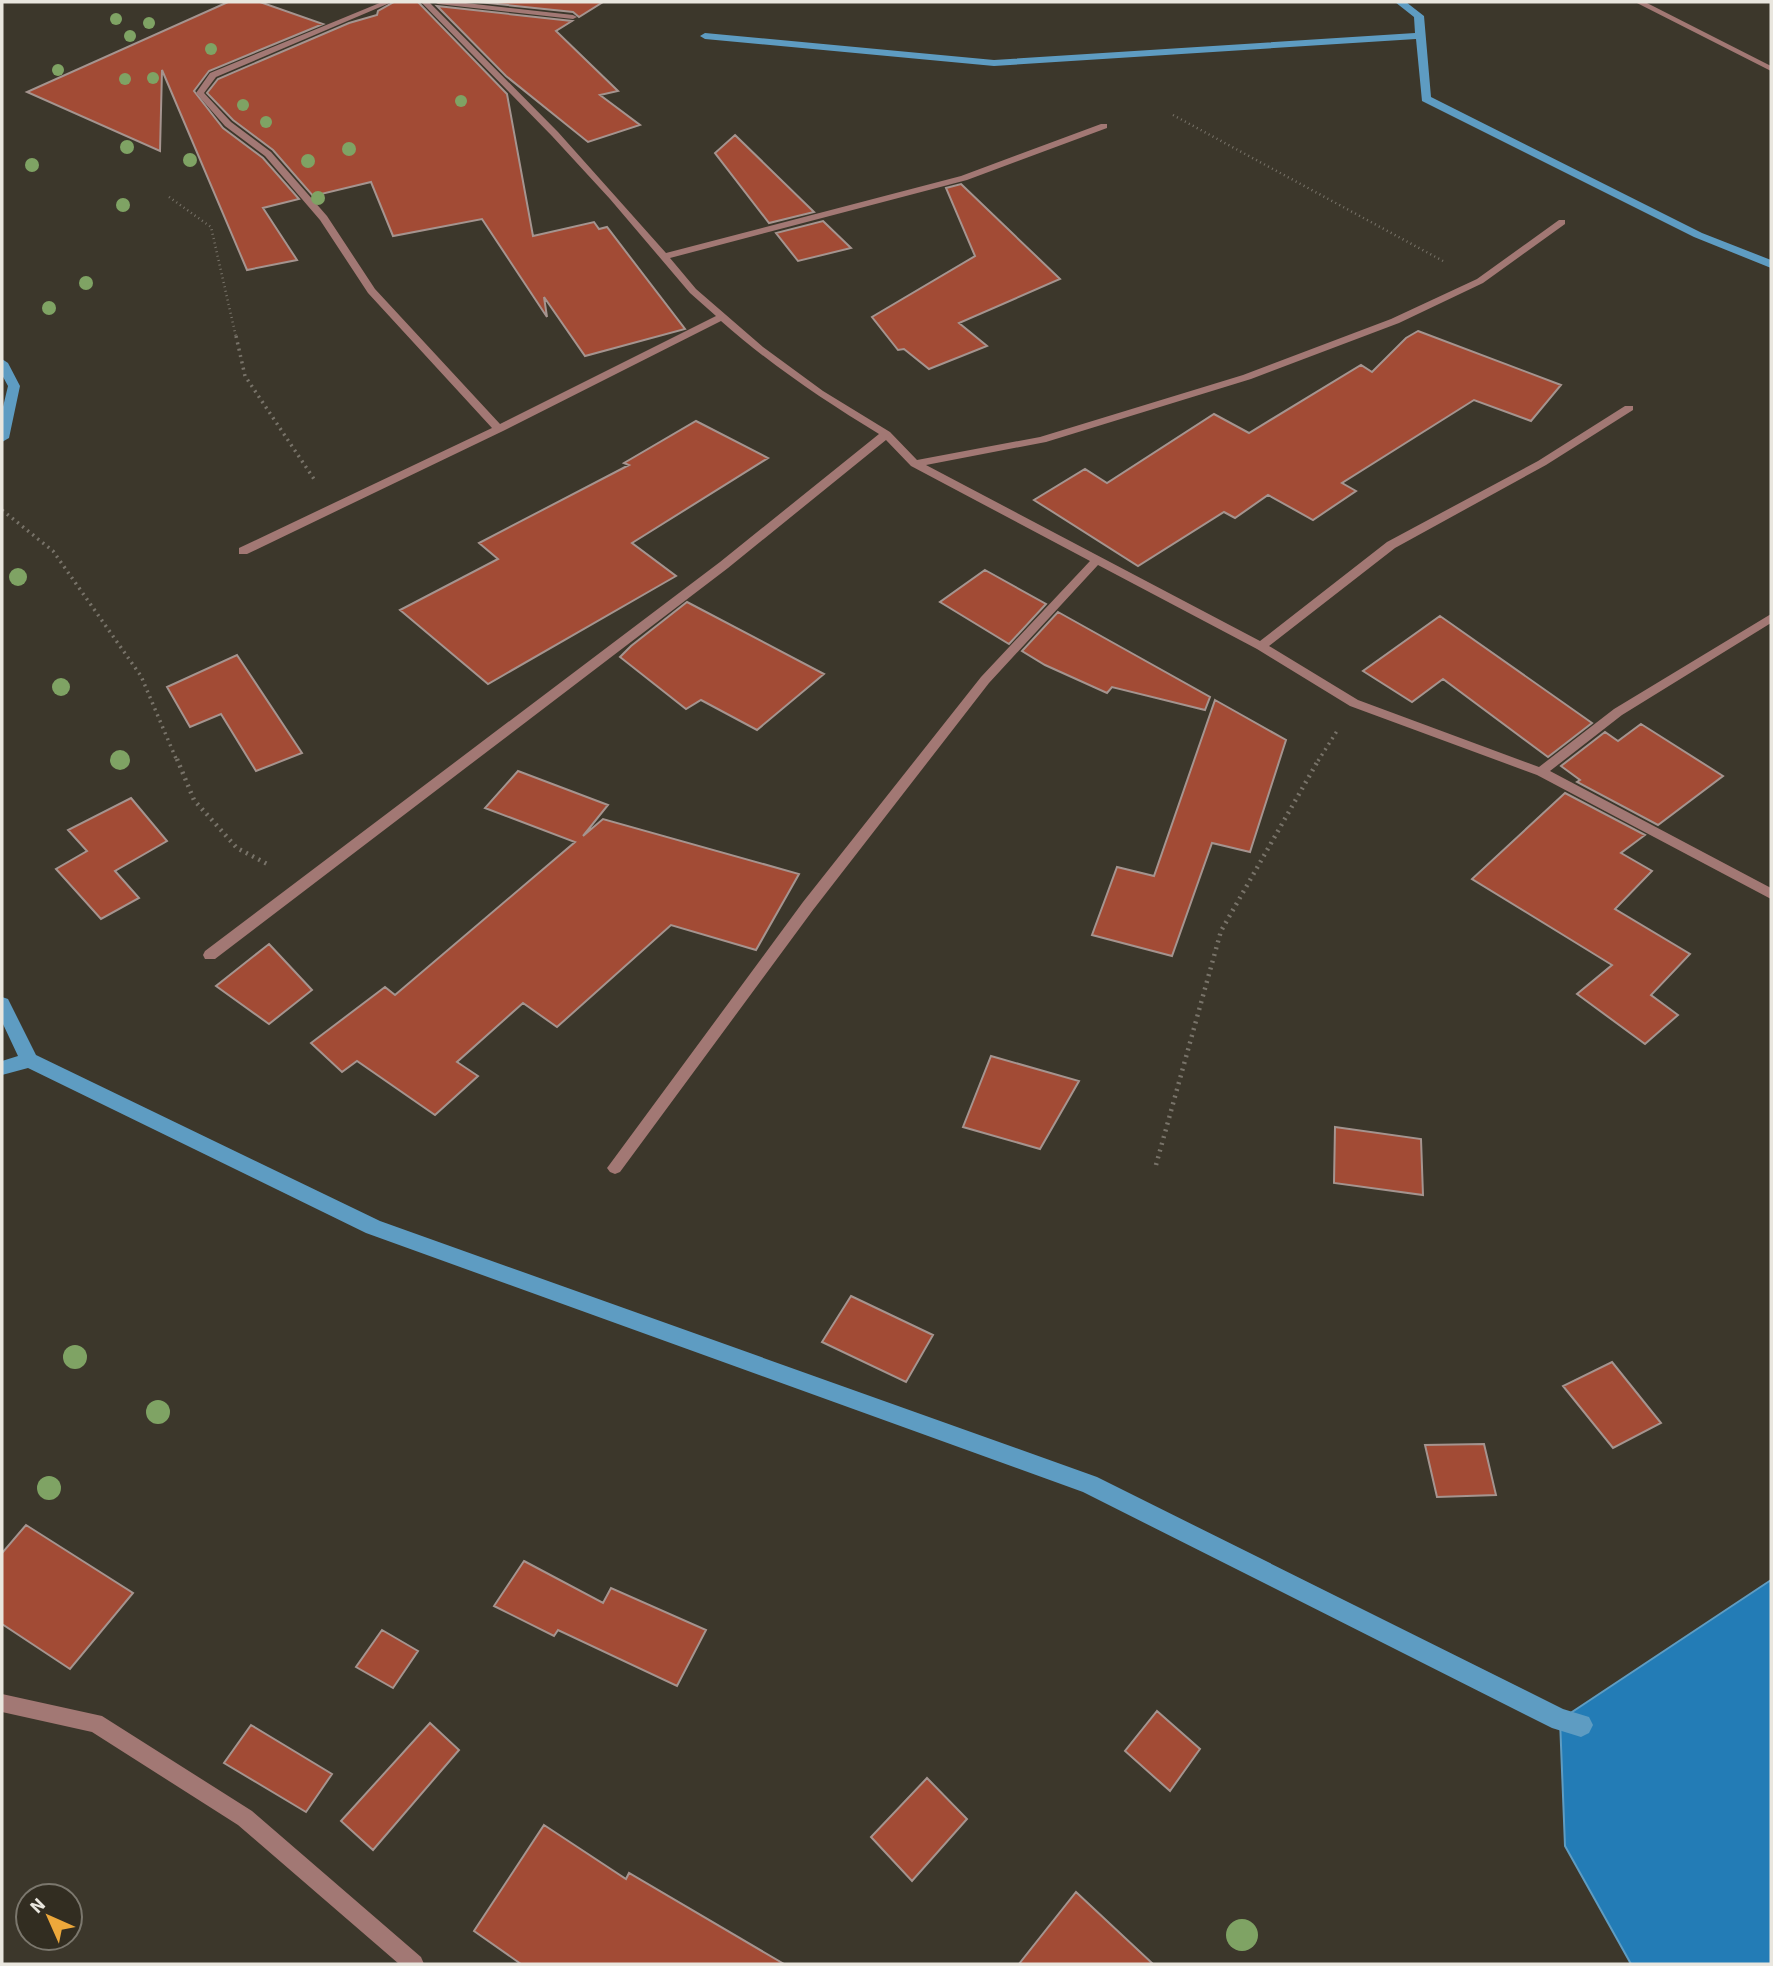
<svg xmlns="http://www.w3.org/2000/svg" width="1773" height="1966" font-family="'Source Sans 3',sans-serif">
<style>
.water{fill:#237cb6;stroke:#5e9cc2;stroke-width:2}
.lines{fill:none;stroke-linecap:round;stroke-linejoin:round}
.stream{fill:#5e9cc2;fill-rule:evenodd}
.building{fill:#a24b35;stroke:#a5948f;stroke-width:2}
.path-far2{stroke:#787369;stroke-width:2.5;stroke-dasharray:1 3.5;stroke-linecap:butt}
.path-far1{stroke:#787369;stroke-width:3.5;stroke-dasharray:2 4.5;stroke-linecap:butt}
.path{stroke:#787369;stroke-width:4.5;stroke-dasharray:2 5;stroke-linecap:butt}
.street{fill:#a27874;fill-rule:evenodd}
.tree{fill:#7fa364}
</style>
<rect width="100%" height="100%" fill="#3c372b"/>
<path class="water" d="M1771 1580V1964H1631L1565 1846 1560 1720Z"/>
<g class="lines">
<path class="stream" d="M1395 2H1406L1424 16 1431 97 1702 233 1771 260V268L1694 237 1422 101 1416 39 994 66 705 39 700 36 705 33 994 60 1415 33 1414 17Z
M2 359 8 363 20 386 9 438 2 442V411L8 386 2 375Z
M2 997 8 999 36 1055 380 1221 1097 1477 1563 1709 1589 1717 1593 1725 1589 1733 1581 1737 1552 1728 1083 1492 366 1233 28 1068 2 1075V1061L18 1056 2 1022Z"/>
</g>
<path class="building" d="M228 2H260L323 24 209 71 194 91 223 128 263 158 299 199 263 208 297 260 247 270 162 70 160 151 27 92Z
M394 2H418L507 94 533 236 594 222 599 229 607 227 685 329 585 356 544 297 547 317 482 219 393 236 371 182 313 196 273 150 233 120 207 93 218 79 349 23 377 15 378 11Z
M478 2H603L579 17 573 12Z
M437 6 572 21 556 31 618 91 600 95 640 125 588 142 506 76Z
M735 135 814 212 769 223 715 153Z
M961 184 1060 279 959 323 987 346 929 369 904 349 898 350 872 317 975 256 946 188Z
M823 221 851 248 798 261 776 233Z
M1418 331 1561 385 1531 421 1474 400 1342 483 1356 491 1313 520 1268 495 1235 518 1224 512 1138 566 1034 500 1085 469 1107 483 1214 414 1249 433 1361 365 1372 372 1406 338Z
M696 421 768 458 632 543 676 576 488 684 400 610 498 559 479 543 629 465 624 463Z
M985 570 1046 604 1009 644 940 602Z
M687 602 824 674 757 730 701 700 686 709 620 657 631 646Z
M1058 612 1210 697 1205 710 1112 687 1107 693 1045 665 1022 651Z
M1440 616 1592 723 1548 757 1443 679 1412 702 1363 671Z
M237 655 302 753 256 771 221 714 190 727 167 687Z
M1215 700 1286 740 1250 852 1212 843 1172 956 1092 935 1117 867 1154 876Z
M1641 724 1723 776 1658 825 1577 782 1580 780 1561 766 1605 732 1618 741Z
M518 771 608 805 583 836 603 819 799 874 756 950 671 925 557 1027 523 1003 457 1062 478 1076 435 1115 357 1061 342 1072 311 1043 385 987 395 995 575 842 485 808Z
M1565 793 1645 835 1621 853 1652 871 1615 909 1690 954 1651 995 1678 1015 1645 1044 1577 994 1612 965 1472 879Z
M131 798 167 841 115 871 139 898 101 919 56 869 87 851 68 830Z
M269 944 312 990 269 1024 216 986Z
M991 1056 1079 1081 1040 1149 963 1127Z
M1335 1127 1421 1139 1423 1195 1334 1183Z
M851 1296 933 1335 906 1382 822 1342Z
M1612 1362 1661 1423 1613 1448 1563 1386Z
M1484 1444 1496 1495 1437 1497 1425 1445Z
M26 1525 133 1593 70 1669 2 1624V1553Z
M524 1561 603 1603 611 1588 706 1630 677 1686 558 1630 554 1636 494 1606Z
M382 1630 418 1651 393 1688 356 1667Z
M1157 1711 1200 1749 1170 1791 1125 1751Z
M430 1723 459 1750 373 1850 341 1821Z
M251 1725 332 1774 306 1812 224 1763Z
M927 1778 967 1819 912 1881 871 1837Z
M544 1825 626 1879 629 1873 784 1964H521L474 1931Z
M1076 1892 1153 1964H1019Z"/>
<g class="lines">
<path class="path-far2" d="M1173 115 1443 261
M169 197 211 227 236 337"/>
<path class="path-far1" d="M236 336 245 376 314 479
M2 510 53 551 141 676 177 761
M1318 761 1337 731"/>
<path class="path" d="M177 759 194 800 237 848 269 865
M1156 1165 1221 931 1319 759"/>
<path class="street" d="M382 2H392L216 77 204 93 231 122 271 152 327 216 375 289 500 424 716 316 690 293 610 199 552 136 421 2H429L558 132 666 253 961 176 1101 124H1107V128L967 180 670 258 696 289 763 347 823 391 890 432 917 460 1040 437 1243 375 1391 319 1477 279 1559 220H1565V224L1483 283 1399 323 1251 379 1046 442 926 465 1260 641 1387 542 1538 461 1625 406H1633V410L1546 465 1395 548 1269 646 1358 700 1539 767 1614 709 1771 614V623L1622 715 1550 771 1771 888V899L1537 775 1350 706 1257 649 1098 565 989 683 813 910 620 1172 615 1174 610 1172 607 1168 610 1164 803 902 981 677 1090 561 911 466 886 440 728 568 215 959H205L203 955 205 951 720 562 879 434C823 400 771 365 721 321L503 431 247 554H239V548L492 428 368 293 320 220 265 156 225 126 196 93 210 73Z
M434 2H457L573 15 577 17 573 19 438 4Z
M1635 2H1645L1771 66V71Z
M2 1694 102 1716 252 1811 421 1957 424 1964H399L238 1825 92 1732 2 1712Z"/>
</g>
<g class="tree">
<circle cx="116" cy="19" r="6"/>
<circle cx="149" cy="23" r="6"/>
<circle cx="130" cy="36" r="6"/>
<circle cx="211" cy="49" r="6"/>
<circle cx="58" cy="70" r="6"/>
<circle cx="153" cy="78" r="6"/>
<circle cx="125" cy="79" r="6"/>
<circle cx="461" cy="101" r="6"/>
<circle cx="243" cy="105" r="6"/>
<circle cx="266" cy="122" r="6"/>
<circle cx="127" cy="147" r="7"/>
<circle cx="349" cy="149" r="7"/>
<circle cx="190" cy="160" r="7"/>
<circle cx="308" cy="161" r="7"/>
<circle cx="32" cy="165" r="7"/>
<circle cx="318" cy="198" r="7"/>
<circle cx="123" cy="205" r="7"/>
<circle cx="86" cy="283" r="7"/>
<circle cx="49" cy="308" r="7"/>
<circle cx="18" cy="577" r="9"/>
<circle cx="61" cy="687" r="9"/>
<circle cx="120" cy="760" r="10"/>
<circle cx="75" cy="1357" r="12"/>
<circle cx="158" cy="1412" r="12"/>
<circle cx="49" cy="1488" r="12"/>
<circle cx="1242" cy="1935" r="16"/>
</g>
<rect width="1773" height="1966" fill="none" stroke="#e9e6de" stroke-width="7"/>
<g transform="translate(49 1917) rotate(315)"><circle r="33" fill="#322d21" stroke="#7b776d" stroke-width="2"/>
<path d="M0-5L12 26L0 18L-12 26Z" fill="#eda83b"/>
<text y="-10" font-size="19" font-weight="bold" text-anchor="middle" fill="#e9e6de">N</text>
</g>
</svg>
